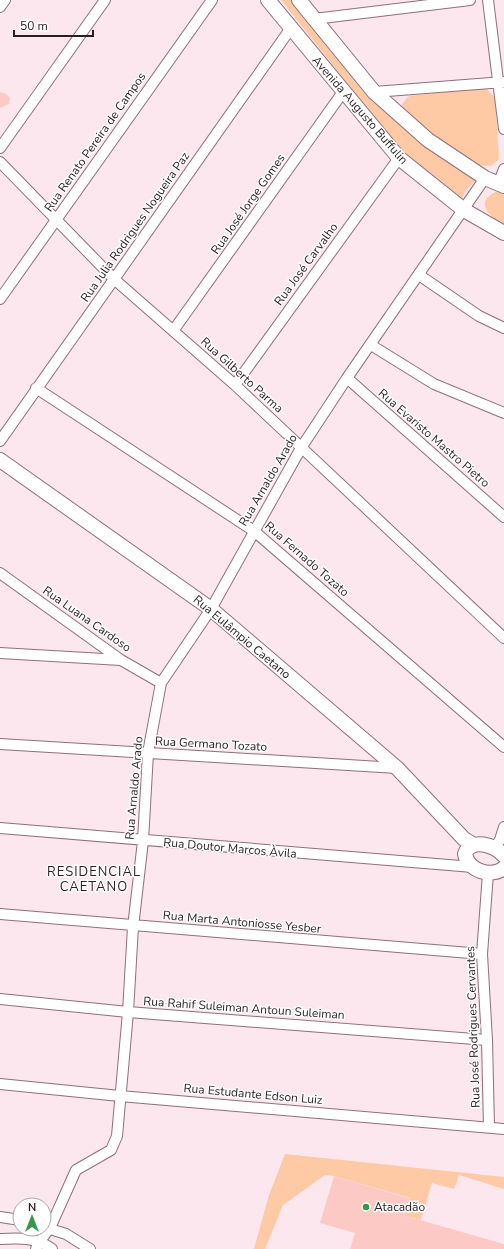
<svg xmlns="http://www.w3.org/2000/svg" width="504" height="1249" font-family="'Nunito Sans',sans-serif">
<style>
.green{fill:#fecaa5}
.building{fill:#fcc9c4}
.lines{fill:none;stroke-linecap:round;stroke-linejoin:round}
.street-casing{stroke:#8f6f7a;stroke-width:12}
.secondary-casing{stroke:#8f6f7a;stroke-width:16}
.street{stroke:#fff;stroke-width:10}
.secondary{stroke:#fff;stroke-width:14}
.poi-dot{fill:#36964a;stroke:#fff;stroke-width:1.5}
.labels{text-anchor:middle;stroke-width:3;stroke-linejoin:round;paint-order:stroke}
.street-label{font-size:12px;fill:#291d21;stroke:#fff}
.poi-label{font-size:12px;fill:#291d21;stroke:#fff;text-anchor:start}
.neighbourhood-label{font-size:13px;letter-spacing:1px;fill:#291d21;stroke:#fff}
</style>
<rect width="100%" height="100%" fill="#fde7ee"/>
<path class="green" d="M281 0H293L368 92 478 178 466 190 461 200 412 160 378 122Z
M477 88 487 89 495 98 499 159 491 166 475 165 404 113 402 104 409 96Z
M501 190 504 191V225C485 215 474 199 501 190Z
M285 1154 504 1177V1189L459 1175 454 1189 432 1183 421 1220 406 1216 410 1198 334 1176 325 1175 283 1205 265 1249H254L269 1195Z"/>
<path class="building" d="M0 92 6 94 10 98 9 104 0 108Z
M334 1176 411 1199 406 1216 504 1244V1249H350L355 1233 320 1223Z"/>
<g class="lines">
<defs>
<path id="street" d="M488 0 504 129
M0 7 5 0
M314 19 470 0
M374 92 504 82
M0 148 105 0
M0 162 114 279 235 385 504 638
M498 184 504 169
M419 275 479 316 504 328
M0 299 212 0
M173 331 343 92
M371 345 434 384 504 413
M347 378 504 517
M235 385 399 158
M36 388 254 531 504 747
M0 441 291 28
M0 573 121 660 161 683
M0 653 121 660
M0 744 397 768
M0 828 473 867
M495 848 500 840 504 827
M488 873 482 954 487 1040 489 1127
M0 914 482 954
M0 999 128 1012 487 1040
M0 1084 120 1096 504 1129
M0 1217 20 1220
M44 1227 66 1234 90 1249
M0 1239C18 1238 37 1237 52 1249
M36 1249 39 1242 50 1228 76 1170 111 1150 117 1136 128 1012 133 927 143 841 148 753 161 683 211 609 301 448 347 378 485 178"/>
<path id="secondary" d="M268 0 399 158 464 210 504 233
M299 0 374 92 428 140 485 178 504 186
M0 460 211 609 397 768 464 839 474 845
M504 856C496 845 470 837 465 854 468 871 491 878 504 868"/>
</defs>
<use href="#street" class="street-casing"/>
<use href="#secondary" class="secondary-casing"/>
<use href="#street" class="street"/>
<use href="#secondary" class="secondary"/>
</g>
<circle class="poi-dot" cx="366" cy="1207" r="4"/>
<g class="labels">
<g class="street-label">
<text transform="translate(360 110) rotate(49)" y="4">Avenida Augusto Buffulin</text>
<text transform="translate(95 142) rotate(-55)" y="4">Rua Renato Pereira de Campos</text>
<text transform="translate(248 204) rotate(-55)" y="4">Rua José Jorge Gomes</text>
<text transform="translate(135 227) rotate(-55)" y="4">Rua Julia Rodrigues Nogueira Paz</text>
<text transform="translate(306 264) rotate(-54)" y="4">Rua José Carvalho</text>
<text transform="translate(242 375) rotate(42)" y="4">Rua Gilberto Parma</text>
<text transform="translate(434 438) rotate(41)" y="4">Rua Evaristo Mastro Pietro</text>
<text transform="translate(268 480) rotate(-60)" y="4">Rua Arnaldo Arado</text>
<text transform="translate(307 559) rotate(41)" y="4">Rua Fernado Tozato</text>
<text transform="translate(87 619) rotate(35)" y="4">Rua Luana Cardoso</text>
<text transform="translate(242 637) rotate(40)" y="4">Rua Eulâmpio Caetano</text>
<text transform="translate(211 744) rotate(3)" y="4">Rua Germano Tozato</text>
<text transform="translate(134 788) rotate(-85)" y="4">Rua Arnaldo Arado</text>
<text transform="translate(230 848) rotate(5)" y="4">Rua Doutor Marcos Àvila</text>
<text transform="translate(242 922) rotate(5)" y="4">Rua Marta Antoniosse Yesber</text>
<text transform="translate(244 1008) rotate(4)" y="4">Rua Rahif Suleiman Antoun Suleiman</text>
<text transform="translate(473 1027) rotate(-92)" y="4">Rua José Rodrigues Cervantes</text>
<text transform="translate(253 1094) rotate(5)" y="4">Rua Estudante Edson Luiz</text>
</g>
<g class="poi-label">
<text x="374" y="1211">Atacadão</text>
</g>
<g class="neighbourhood-label">
<text x="94" y="876">RESIDENCIAL<tspan x="94" dy="15">CAETANO</tspan></text>
</g>
</g>
<g transform="translate(32 1217)"><circle r="19" fill="#ffffff" stroke="#a9a5a6"/>
<path d="M0-3L7 15L0 10L-7 15Z" fill="#36964a"/>
<text y="-6" font-size="11" font-weight="bold" text-anchor="middle" fill="#291d21">N</text>
</g>
<path d="M14 30v6h79v-6" fill="none" stroke="#291d21" stroke-width="2"/>
<text x="20" y="30" font-size="12" fill="#291d21" stroke="#ffffff" stroke-width="3" paint-order="stroke">50 m</text>
</svg>
